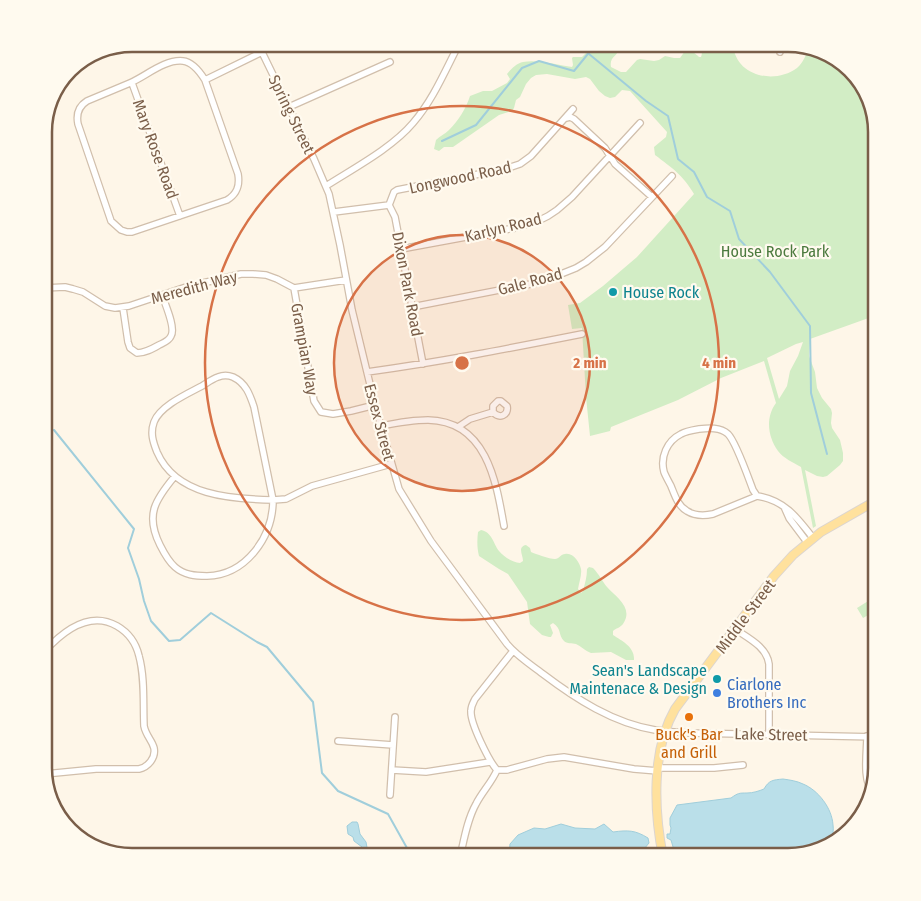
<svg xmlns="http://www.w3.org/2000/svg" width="921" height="901" font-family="'Fira Sans Condensed',sans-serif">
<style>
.green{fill:#d2edc5;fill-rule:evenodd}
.water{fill:#badfe9;stroke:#a0cedb}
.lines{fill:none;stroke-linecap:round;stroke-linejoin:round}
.stream{stroke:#a0cedb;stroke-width:2}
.minor-casing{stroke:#d1bfac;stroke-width:8}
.major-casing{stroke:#dcd5d0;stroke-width:10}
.minor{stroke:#fff;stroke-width:5.5}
.major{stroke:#ffe19d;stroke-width:8}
.ring{fill:none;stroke:#d77247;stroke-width:2.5}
.culture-dot{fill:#0f9aa8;stroke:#fffaef;stroke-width:2}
.shop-dot{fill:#3f7fe0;stroke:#fffaef;stroke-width:2}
.food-dot{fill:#e8710a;stroke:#fffaef;stroke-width:2}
.labels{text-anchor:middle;stroke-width:4.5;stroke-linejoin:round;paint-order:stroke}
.street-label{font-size:16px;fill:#7a5e49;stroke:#fffaef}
.park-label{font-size:16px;fill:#4c7a3e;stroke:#fffaef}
.culture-label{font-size:16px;fill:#0d838f;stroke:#fffaef;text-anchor:start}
.shop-label{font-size:16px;fill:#366cbe;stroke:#fffaef;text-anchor:start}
.food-label{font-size:16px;fill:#c56008;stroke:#fffaef}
.rim{fill:none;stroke:#7a5e49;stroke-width:2.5}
.centre{fill:#d77247;stroke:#fffaef;stroke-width:2.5}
.ring-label{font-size:15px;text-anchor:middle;font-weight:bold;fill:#d77247;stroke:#fffaef;stroke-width:4.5;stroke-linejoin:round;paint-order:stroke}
</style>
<rect width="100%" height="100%" fill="#fef6e8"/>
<path class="green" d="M595 44H618L620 47C618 57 609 56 611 67L621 72H626L637 60 640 59 654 61 659 60 665 56 674 58H680L685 51C692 51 695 53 699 57H701C703 52 701 48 698 44H733C735 76 774 85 797 68 803 63 806 55 809 48L828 53 855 74 877 132V315L810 339 809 356 815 372 817 388 822 398 831 409 832 413 831 423 832 428 840 440 843 453V461L840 465 827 476 823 477 817 476 805 470 816 526 813 528 801 467C794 463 783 458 778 451 768 437 765 418 776 403L764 361 721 378 678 400 611 427 610 431 590 436 586 397 582 328 572 329 568 305 580 303 603 286 637 257 694 194C683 175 672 168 655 155L654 147 666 137 667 132 630 91 622 90 615 97 610 98 605 96 599 91 590 79 586 77 575 79 547 74 536 75 531 78 526 84 520 97 516 100 514 108 512 111 499 115 453 147H444L439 151 434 149 436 140C440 136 445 134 449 130 458 121 466 109 470 96L483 91H492L507 83 510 79 507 74C511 69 517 63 523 62 537 59 558 65 572 67L573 65 572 58 573 57H582ZM803 342 798 356 790 371 787 386 779 399 767 358 796 344Z
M481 530C492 532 493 543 499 551 504 557 512 562 520 563L523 561C523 555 517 547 526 545L530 548 531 552C536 554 549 559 555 559 559 559 561 554 565 554 573 552 580 563 581 569 582 575 579 583 578 589L581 593 583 591C585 583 587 577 587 569L589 567 593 568C599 574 602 581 607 587 616 597 634 608 623 624 620 628 616 628 613 631V635C622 641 635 647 634 660H626L611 652 591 653C585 651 581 646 576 644 572 643 567 644 564 641 558 635 562 629 553 623L550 625 553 633 551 637H549L542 635 530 624 527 602 508 574 499 569 479 556C477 548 477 541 478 532Z
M873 598 877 605V610L863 618 857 608Z"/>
<path class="water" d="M783 779C790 780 797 781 803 784 818 790 832 808 833 825 834 830 832 835 833 841L789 857H676L671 840 667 838V834H670L671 828 670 825V818L677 805 731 798C738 793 739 793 747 793 753 793 759 791 764 789 769 780 773 780 783 779Z
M352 822H357L358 824 360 834 366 842 368 853 366 856 365 855 362 851V847L354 841 353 837 348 834 347 826Z
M561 824 575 828 595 829 604 824 613 832C628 830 635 830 648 838L649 843 644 849 642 856 643 857H509L510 844 518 835 534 828 545 829Z"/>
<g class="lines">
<path class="stream" d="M589 54 646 101 668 116 678 159 694 172 707 197 730 211 739 239 770 272 810 326 811 393 827 454
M442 141 476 125 522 68 539 61 574 71 596 44
M54 430 134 529 128 548 139 579 144 601 151 621 169 641 180 640 211 613 257 642 267 647 313 702 322 773 338 791 388 814 412 857"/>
<defs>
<path id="minor" d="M258 44 314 159 329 194 340 245 352 310 375 405 399 489 431 541 507 644C517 656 530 664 543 674 576 699 613 723 655 730 666 732 678 732 689 733L877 737
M780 52 782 44
M205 80C200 72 193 62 183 61 165 59 146 76 130 83 116 89 101 95 87 101 79 106 76 114 78 124L111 221 121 230 127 232H132L227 200C237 194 240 186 238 174L205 80 262 52
M132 83 180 216
M289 107 390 62
M566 118 570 117 574 119 605 148 615 164 652 197
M326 186C354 168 392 148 413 123 433 100 445 71 459 44
M389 205 394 192 397 190 505 169 520 164 531 156 573 109
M389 205 395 217 423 364
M334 212 389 205
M401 249 515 228 538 221 548 216 557 210 572 197 640 123
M44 288 65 287 73 289 83 292 105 306 115 308 129 306 186 287 241 274H253L266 275 277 279 294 288 346 280
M294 288 314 401 321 412 333 414 351 411 375 405
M412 307 541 282 576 268 586 262 605 247 672 176
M123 308 128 342 130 348 137 353C145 353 152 349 159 345 163 343 169 341 171 336 176 328 165 304 162 295
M367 372C440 362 511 348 582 334
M381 426C396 423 412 420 428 420 486 421 496 480 504 526
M458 427 470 419 493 412V406L498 401H501L507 406C509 416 499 419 493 412
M175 476C155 500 145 515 160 545 164 553 168 561 175 567 184 575 195 576 207 576 246 575 273 537 273 500 231 499 176 496 157 452 153 442 150 433 154 422 160 406 187 394 202 386 207 383 212 379 218 377 223 375 228 375 233 377 246 383 250 395 254 407L273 500 286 499 312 486 391 464
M757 496 713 514C704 516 695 516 687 511 678 506 675 496 671 486 669 482 666 477 664 472 660 457 667 441 681 434 686 431 693 430 699 429 709 428 720 427 728 434 736 442 748 477 753 490L757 496C784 500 797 517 813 538
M785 509 789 518 807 542
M735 629C748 638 767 647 769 664V735
M44 652C62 632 89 610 117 626 129 633 136 643 139 656 145 678 143 703 144 726 146 736 152 740 154 748 156 758 148 767 139 769H96L45 774
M867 736C867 751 862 782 873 792
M338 741 393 745
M658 768H714L743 765
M392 770 426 772 490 762
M497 770H507L547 759 564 757 634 769 658 771
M390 795 395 717
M460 857C464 840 467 820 476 804 482 792 492 782 497 770 489 761 470 723 471 711 471 706 473 703 475 699L513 651"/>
<path id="major" d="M663 857C654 811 651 751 675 709L774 576 793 555 821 532 877 500"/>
</defs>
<use href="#minor" class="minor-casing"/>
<use href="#major" class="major-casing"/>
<use href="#minor" class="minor"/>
<use href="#major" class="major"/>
</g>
<circle cx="462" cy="363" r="128" fill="#d77247" fill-opacity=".12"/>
<g class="ring">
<circle cx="462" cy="363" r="128"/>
<circle cx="462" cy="363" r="257"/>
</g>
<g class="culture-dot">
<circle cx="613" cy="292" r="5"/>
<circle cx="717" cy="679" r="5"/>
</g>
<circle class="shop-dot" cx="717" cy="693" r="5"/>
<circle class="food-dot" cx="689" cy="717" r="5"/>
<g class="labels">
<g class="street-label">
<text transform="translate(292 114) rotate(64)" y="6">Spring Street</text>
<text transform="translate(156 149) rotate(70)" y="6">Mary Rose Road</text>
<text transform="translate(460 177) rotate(-12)" y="6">Longwood Road</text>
<text transform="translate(503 227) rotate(-14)" y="6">Karlyn Road</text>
<text transform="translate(530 281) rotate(-15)" y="6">Gale Road</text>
<text transform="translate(408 284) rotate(79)" y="6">Dixon Park Road</text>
<text transform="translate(194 287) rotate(-15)" y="6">Meredith Way</text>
<text transform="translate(305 349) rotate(80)" y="6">Grampian Way</text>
<text transform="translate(380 422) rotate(75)" y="6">Essex Street</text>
<text transform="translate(745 616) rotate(-53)" y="6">Middle Street</text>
<text transform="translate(771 734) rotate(1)" y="6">Lake Street</text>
</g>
<g class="park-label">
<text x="775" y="257">House Rock Park</text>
</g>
<g class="culture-label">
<text x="623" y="298">House Rock</text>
<text x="707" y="676" text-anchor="end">Sean's Landscape<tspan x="707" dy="18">Maintenace &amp; Design</tspan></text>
</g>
<g class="shop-label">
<text x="727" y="690">Ciarlone<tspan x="727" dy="18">Brothers Inc</tspan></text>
</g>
<g class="food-label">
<text x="689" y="740">Buck's Bar<tspan x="689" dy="18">and Grill</tspan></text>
</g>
</g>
<path d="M0 0H921V901H0ZM132 52H788A80 80 0 0 1 868 132V768A80 80 0 0 1 788 848H132A80 80 0 0 1 52 768V132A80 80 0 0 1 132 52Z" fill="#fffaef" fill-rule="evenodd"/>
<path class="rim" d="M132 52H788A80 80 0 0 1 868 132V768A80 80 0 0 1 788 848H132A80 80 0 0 1 52 768V132A80 80 0 0 1 132 52Z"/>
<circle cx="462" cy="363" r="8" class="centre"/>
<g class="ring-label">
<text x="590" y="368">2 min</text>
<text x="719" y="368">4 min</text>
</g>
</svg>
